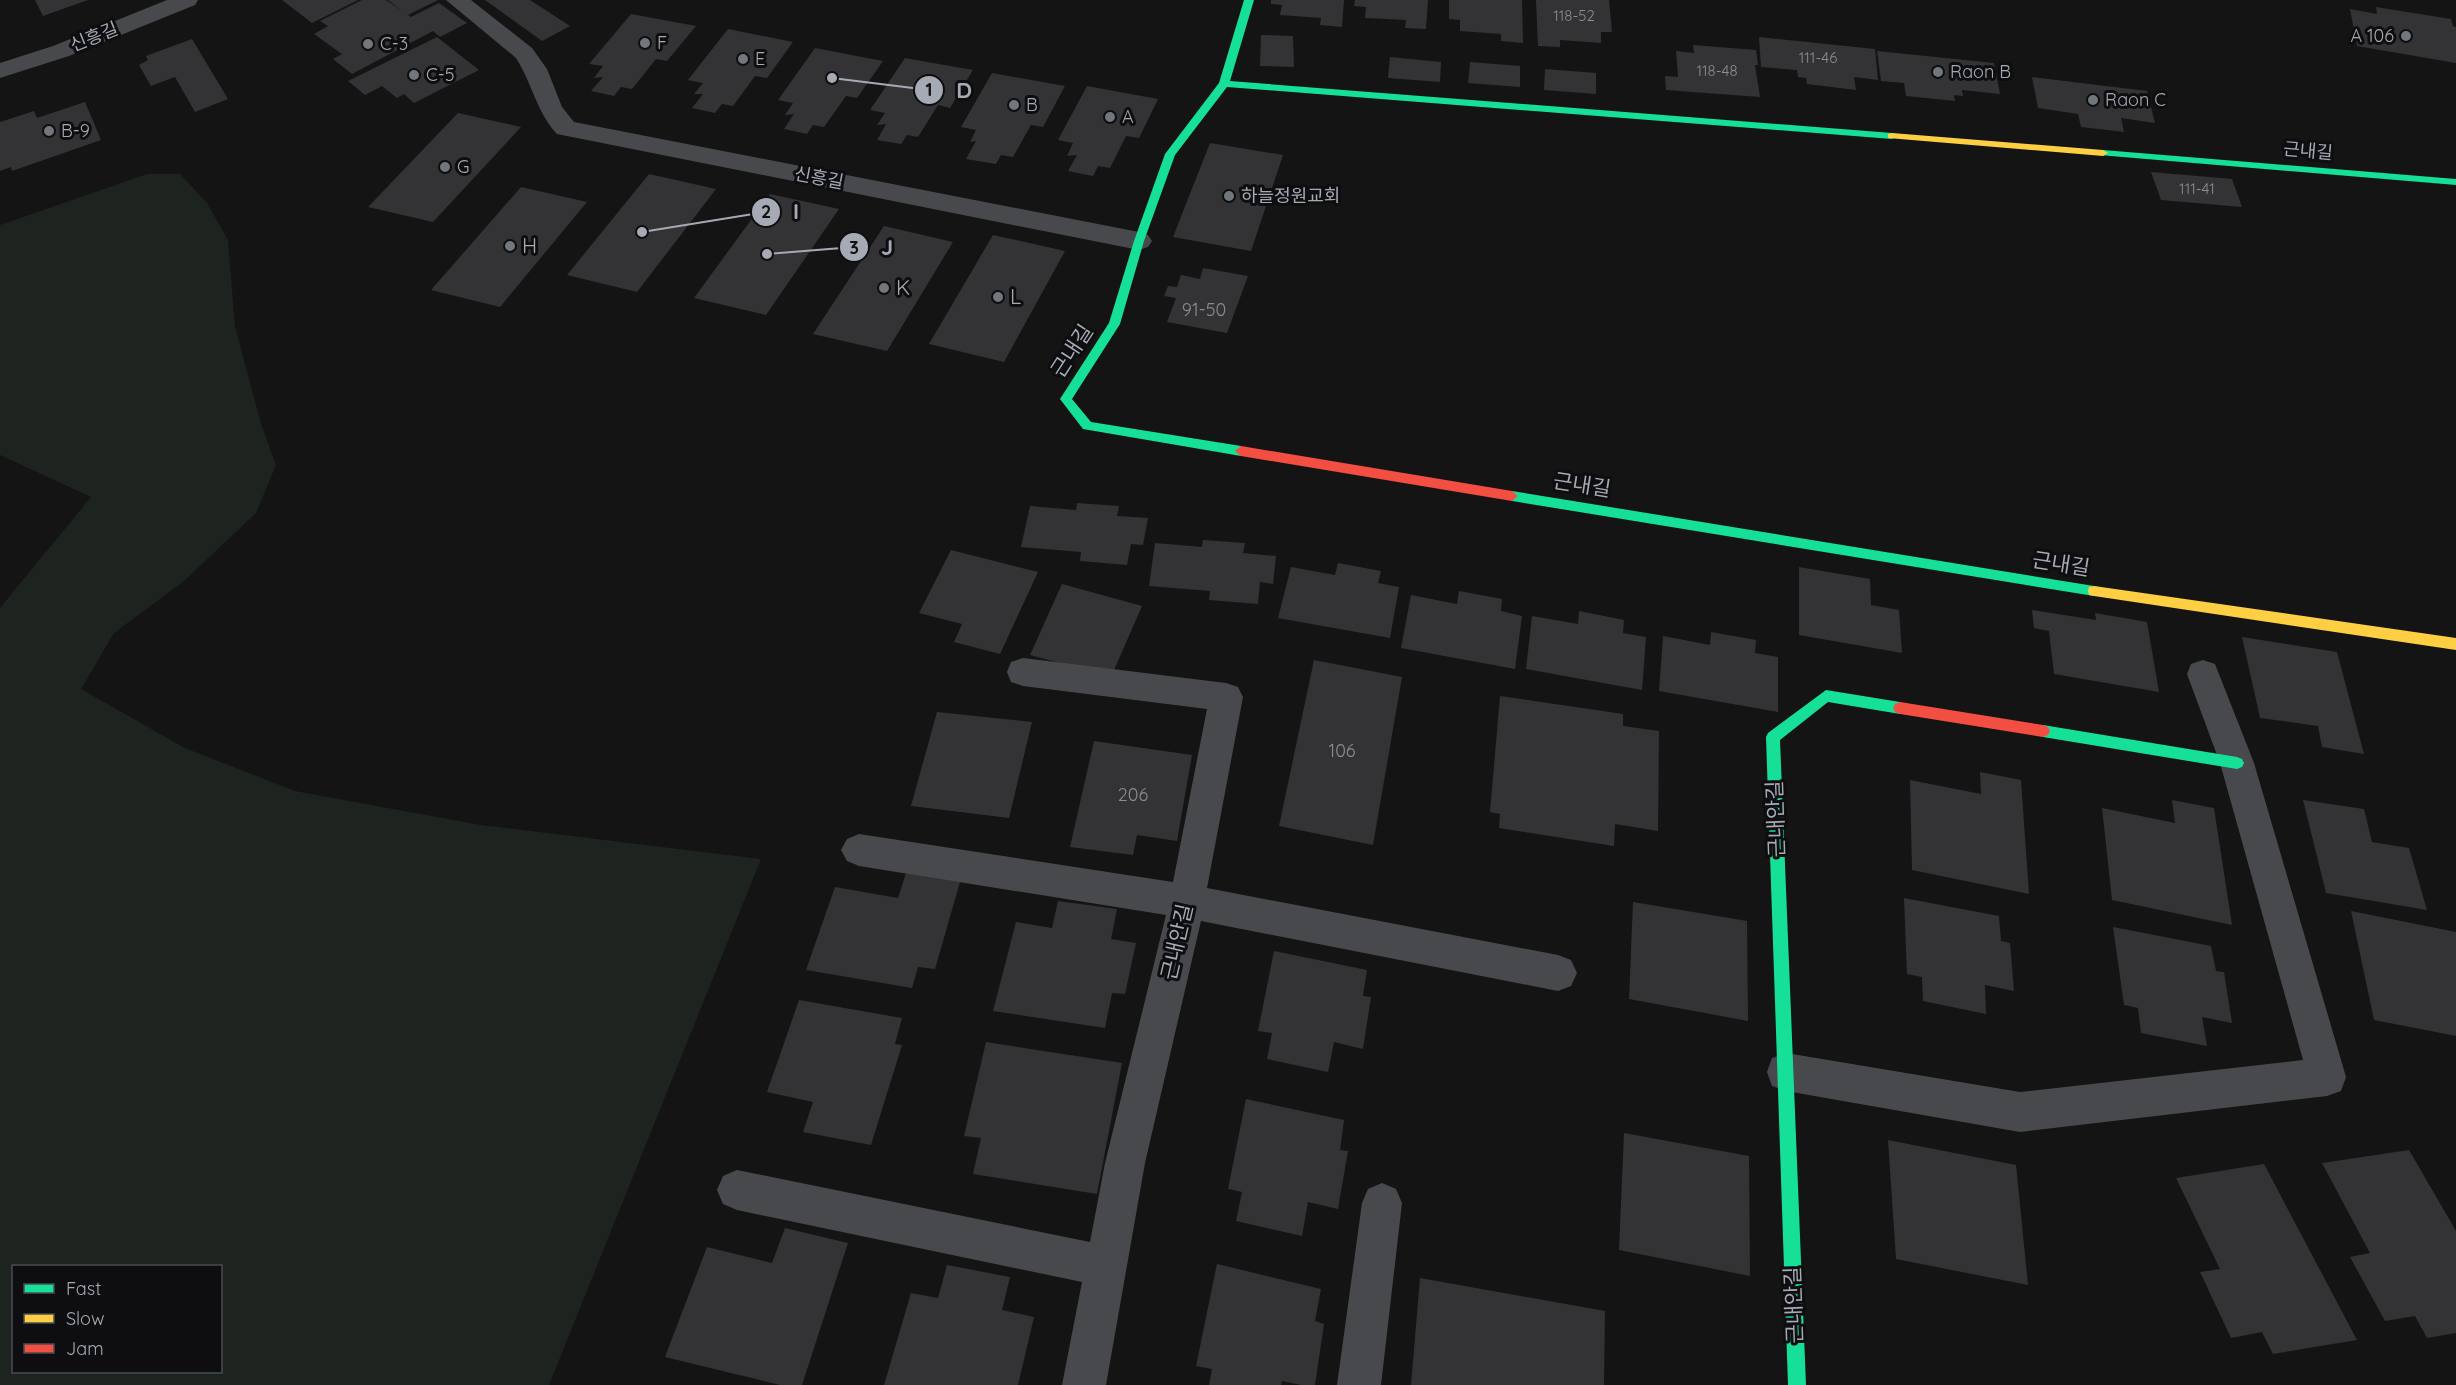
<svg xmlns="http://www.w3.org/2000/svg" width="2456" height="1385" font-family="Quicksand,'Noto Sans KR',sans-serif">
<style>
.green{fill:#1d231e;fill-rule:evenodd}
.building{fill:#333335}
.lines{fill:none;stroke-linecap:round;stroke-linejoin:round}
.street{fill:#48494d;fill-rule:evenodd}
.fast{fill:#16e098;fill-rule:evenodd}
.slow{fill:#ffcf43;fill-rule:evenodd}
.jam{fill:#f24e42;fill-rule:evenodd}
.poi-dot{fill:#72767d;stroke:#0e0e10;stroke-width:2}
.labels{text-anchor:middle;stroke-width:6;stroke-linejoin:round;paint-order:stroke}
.far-number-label{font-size:15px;fill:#888c95}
.far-poi-label{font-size:18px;fill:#a5aab5;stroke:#0e0e10;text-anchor:start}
.far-street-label{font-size:18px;fill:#a5aab5;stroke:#0e0e10}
.number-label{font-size:18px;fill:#888c95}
.poi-label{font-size:21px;fill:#a5aab5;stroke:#0e0e10;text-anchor:start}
.street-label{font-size:21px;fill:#a5aab5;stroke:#0e0e10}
.leader{fill:none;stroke:#a5aab5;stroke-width:2}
.callout-dot{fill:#a5aab5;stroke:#0e0e10;stroke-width:2}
.mark-label{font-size:18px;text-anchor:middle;font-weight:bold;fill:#111}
.callout-label{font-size:22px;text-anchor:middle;font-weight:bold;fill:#a5aab5;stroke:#0e0e10;stroke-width:6;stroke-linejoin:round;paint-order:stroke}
</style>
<rect width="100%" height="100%" fill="#141414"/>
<path class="green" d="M147 174H180L207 203 228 240 235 326 261 424 276 465 256 513 184 581 114 633 81 689 185 748 295 791 481 825 761 859 549 1385H0V608L91 497 0 455V225ZM14 1266H220V1372H14Z"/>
<path class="building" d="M35 0H88L43 16Z
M282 0H358L312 23Z
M362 0H386L402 11 388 0H438L408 15 411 17 439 3 467 23 440 37 433 31 352 74 333 59 342 54 314 34 328 26 320 21Z
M485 0H530L570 26 542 41Z
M1271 0H1344L1342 27 1320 25 1321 18 1280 15 1282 5 1271 4Z
M1355 0H1428L1426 29 1405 28 1406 20 1365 18 1366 7 1354 6Z
M1449 0H1522L1523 43 1501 41V34L1460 31V20L1449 19Z
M1536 0H1609L1612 32H1601V43L1560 40V47L1538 46Z
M2376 7 2451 19 2453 26 2456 27V63L2357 46 2350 9 2377 14Z
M631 14 696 26 667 61 656 59 632 89 621 87 614 96 591 91 603 77 594 78 603 66 589 64Z
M728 29 793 42 767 78 755 76 733 106 722 104 715 113 692 108 703 94H694L703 83 688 80Z
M1261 35 1293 36 1294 67 1260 66Z
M437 37 479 70 414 103 404 94 397 98 382 86 365 95 348 81Z
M1759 37 1875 49 1878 80 1854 77 1856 90 1807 84 1806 78 1798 77 1797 70 1761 67Z
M192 39 228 99 195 112 175 77 151 86 139 65 148 60 146 56Z
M1693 45 1756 50 1758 65H1755L1760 97 1666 90 1665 76 1678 77 1676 51 1694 53Z
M815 48 883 61 857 98 846 96 824 127 813 125 807 134 784 129 794 114 785 115 793 103 778 100Z
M1877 51 1994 63 2000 94 1962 90 1963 96 1954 95 1955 101 1906 96 1904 83 1881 81Z
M1390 57 1441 62 1440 82 1388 78Z
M905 58 973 70 950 108 938 105 918 137 907 135 901 144 877 140 886 124 877 125 885 113 870 110Z
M1470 62 1520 66V87L1468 83Z
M1545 69 1596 73V94L1544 90Z
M992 73 1065 86 1043 127 1031 125 1013 157 1001 155 996 164 966 159 976 141 970 142 976 130 961 127Z
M2032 77 2147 91 2155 123 2121 118 2124 132 2081 127 2078 114 2038 108Z
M1087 86 1158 99 1139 138 1126 136 1110 168 1098 166 1093 176 1068 171 1077 155 1067 156 1073 143 1058 140Z
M85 102 101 140 12 171 11 167 0 171V122L34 111 37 118Z
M458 113 521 127 433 222 368 207Z
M1210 143 1283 155 1251 251 1173 237Z
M2151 172 2232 179 2242 207 2161 200Z
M649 174 716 189 637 292 567 275Z
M521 187 587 202 500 307 431 290Z
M770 194 839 209 766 315 694 298Z
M884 226 953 242 887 351 813 334Z
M993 235 1065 251 1004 362 929 344Z
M1203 268 1248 276 1227 333 1167 322 1176 298 1164 296 1168 286 1177 287 1181 275 1200 279Z
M1077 503 1119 506 1117 516 1148 518 1143 545 1131 544 1127 565 1080 561 1081 552 1021 547 1030 506 1076 510Z
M1203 540 1245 543 1243 553 1276 556 1273 584 1260 582 1258 604 1209 600 1210 591 1149 586 1155 543 1202 547Z
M951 550 1038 572 1000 654 954 642 962 624 919 613Z
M1338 563 1381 571 1378 583 1399 587 1390 638 1278 618 1291 567 1335 575Z
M1799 567 1870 579 1871 605 1899 610 1902 653 1799 635Z
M1062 584 1142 606 1111 677 1030 655Z
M1459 591 1502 599 1501 611 1522 616 1515 669 1401 648 1411 595 1457 604Z
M2032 610 2096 620 2095 613 2147 622 2159 692 2054 674 2049 631 2034 628Z
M1579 611 1624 620 1623 633 1646 637 1642 690 1526 669 1532 616 1578 624Z
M1711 632 1756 640 1755 653 1778 657V712L1659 691 1663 636 1710 645Z
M2242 637 2337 652 2364 754 2322 747 2318 726 2260 718Z
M1314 660 1402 677 1373 845 1279 826Z
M1500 696 1623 714V726L1659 731 1658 831 1615 824 1614 846 1499 828 1500 814 1490 812Z
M937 712 1032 722 1009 818 911 806Z
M1094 741 1192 755 1177 841 1137 835 1133 855 1070 847Z
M1980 772 2021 780 2029 894 1912 870 1910 780 1981 794Z
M2172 800 2214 808 2232 925 2112 900 2102 808 2175 823Z
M2303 800 2364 809 2372 842 2409 848 2427 910 2326 893Z
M906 873 960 882 935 969 918 967 912 988 806 970 835 887 898 898Z
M1904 898 1999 916 2001 941 2010 943 2014 991 1985 985 1986 1014 1923 1001 1922 977 1907 974Z
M1058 901 1117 909 1111 939 1136 943 1125 994 1112 993 1105 1028 993 1011 1016 922 1052 928Z
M1633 902 1747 921 1748 1021 1629 999Z
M2351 911 2456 932V1036L2374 1020Z
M2113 927 2211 946 2216 971 2224 972 2232 1023 2202 1017 2207 1046 2141 1033 2138 1008 2124 1005Z
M1274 951 1367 970 1363 996 1371 997 1363 1049 1334 1042 1328 1072 1267 1059 1272 1033 1258 1031Z
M799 1000 902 1018 895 1044 902 1045 871 1145 803 1132 813 1102 767 1092Z
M986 1042 1122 1063 1097 1194 973 1174 981 1138 964 1136Z
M1246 1099 1344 1120 1340 1150 1348 1151 1338 1209 1308 1202 1302 1236 1236 1221 1242 1192 1228 1189Z
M1624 1133 1749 1156 1750 1276 1619 1250Z
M1888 1140 2016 1165 2028 1285 1896 1259Z
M2409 1150 2456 1231V1333L2427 1338 2415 1316 2385 1321 2350 1257 2370 1253 2322 1163Z
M2264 1164 2357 1340 2273 1354 2262 1332 2231 1338 2200 1272 2220 1269 2176 1178Z
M785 1228 848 1243 802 1385H780L665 1357 707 1247 772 1263Z
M1217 1264 1321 1289 1315 1321 1324 1324 1315 1385H1301L1282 1381 1281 1385H1209L1212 1369 1196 1366Z
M947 1265 1010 1277 1002 1310 1034 1317 1018 1385H884L911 1293 938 1298Z
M1420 1278 1605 1311 1604 1385H1411Z"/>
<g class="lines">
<path class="street" d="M167 0H198L195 5 69 56 0 78V63L53 46Z
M446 0H471L532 48 547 69 562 107 574 122 1139 232 1148 235 1152 241 1148 247 1139 250 557 134C536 111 532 83 516 58Z
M1023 658 1226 683 1238 687 1243 697 1207 888 1558 955 1571 960 1577 973 1571 986 1558 991 1201 921 1145 1163 1106 1385H1062L1082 1282 737 1210 723 1204 717 1190 723 1176 737 1170 1090 1242 1105 1163 1166 915 859 866 847 861 841 850 847 839 859 834 1173 882 1207 709 1023 686 1011 682 1007 672 1011 662Z
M2203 660 2215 664 2254 763 2346 1077 2341 1091 2327 1096 2020 1132 1786 1091 1772 1086 1767 1072 1772 1058 1786 1053 2020 1092 2303 1060 2220 763 2187 674 2191 664Z
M1382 1183 1396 1189 1402 1203 1381 1385H1337L1362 1203 1368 1189Z"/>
<path class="fast" d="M1244 0H1254L1230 81 1892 133 1897 136 1892 139 1227 87 1175 155 1144 241 1120 324 1072 399 1091 422 1241 446 1247 451 1241 456 1083 429 1060 399 1109 323 1134 241 1165 154 1219 83Z
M2103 150 2456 179V185L2099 155 2098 153Z
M1512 491 2094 586 2099 587 2100 591 2099 595 2094 596 1512 501 1506 496Z
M1826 690 1900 702 1905 704 1907 708 1905 712 1900 714 1828 702 1780 740 1806 1385H1788L1766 737 1768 733Z
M2043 725 2237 757 2242 759 2244 763 2242 767 2237 769 2043 737 2038 735 2036 731 2038 727Z"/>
<path class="slow" d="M1892 133 2103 150 2108 153 2103 156 1888 138V134Z
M2094 586 2456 638V650L2094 596 2089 595 2088 591 2089 587Z"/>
<path class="jam" d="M1241 446 1512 491 1518 496 1512 501 1241 456 1235 451Z
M1900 702 2043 725 2048 727 2050 731 2048 735 2043 737 1900 714 1895 712 1893 708 1895 704Z"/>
</g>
<g class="poi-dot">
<circle cx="2406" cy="36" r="6"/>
<circle cx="645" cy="43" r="6"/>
<circle cx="368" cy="44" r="6"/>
<circle cx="743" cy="59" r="6"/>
<circle cx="1938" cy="72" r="6"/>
<circle cx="414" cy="75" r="6"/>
<circle cx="2093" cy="100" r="6"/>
<circle cx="1014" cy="105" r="6"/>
<circle cx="1110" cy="117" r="6"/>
<circle cx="49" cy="131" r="6"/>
<circle cx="445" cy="167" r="6"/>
<circle cx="1229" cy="196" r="6"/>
<circle cx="510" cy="246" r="6"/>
<circle cx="884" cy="288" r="6"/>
<circle cx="998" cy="297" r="6"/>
</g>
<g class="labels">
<g class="far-number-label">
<text x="1574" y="21">118-52</text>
<text x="1818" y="63">111-46</text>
<text x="1717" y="76">118-48</text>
<text x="2197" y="194">111-41</text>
</g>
<g class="far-poi-label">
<text x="2394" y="42" text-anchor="end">A 106</text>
<text x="657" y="49">F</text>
<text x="380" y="50">C-3</text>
<text x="755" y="65">E</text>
<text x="1950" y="78">Raon B</text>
<text x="426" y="81">C-5</text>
<text x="2105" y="106">Raon C</text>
<text x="1026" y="111">B</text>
<text x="1122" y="123">A</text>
<text x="61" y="137">B-9</text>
<text x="457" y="173">G</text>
<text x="1241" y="202">하늘정원교회</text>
</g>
<g class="far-street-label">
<text transform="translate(94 37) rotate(-22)" y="6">신흥길</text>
<text transform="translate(2308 151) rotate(5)" y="6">근내길</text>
<text transform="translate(819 178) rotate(11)" y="6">신흥길</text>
</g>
<g class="number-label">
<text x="1204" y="316">91-50</text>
<text x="1342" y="757">106</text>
<text x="1133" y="801">206</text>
</g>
<g class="poi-label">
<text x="522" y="253">H</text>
<text x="896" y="295">K</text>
<text x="1010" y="304">L</text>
</g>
<g class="street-label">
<text transform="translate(1072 351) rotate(-57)" y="7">근내길</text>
<text transform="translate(1582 485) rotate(9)" y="7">근내길</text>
<text transform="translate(2061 564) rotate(9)" y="7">근내길</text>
<text transform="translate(1776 819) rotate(-92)" y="7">근내안길</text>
<text transform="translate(1177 942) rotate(-77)" y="7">근내안길</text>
<text transform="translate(1794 1305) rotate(-92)" y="7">근내안길</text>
</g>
</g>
<path class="leader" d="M832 78L929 90M642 232L766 212M767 254L854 247"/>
<g class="callout-dot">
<circle cx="832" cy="78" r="6"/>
<circle cx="642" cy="232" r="6"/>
<circle cx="767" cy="254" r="6"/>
<circle cx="929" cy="90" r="15"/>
<circle cx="766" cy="212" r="15"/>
<circle cx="854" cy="247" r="15"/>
</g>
<g class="mark-label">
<text x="929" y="96">1</text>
<text x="766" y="218">2</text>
<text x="854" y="254">3</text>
</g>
<g class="callout-label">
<text x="964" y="98">D</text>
<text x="796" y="219">I</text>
<text x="887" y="255">J</text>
</g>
<rect x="12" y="1265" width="210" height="108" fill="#0e0e10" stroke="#4a4c52" stroke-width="1.5"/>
<rect x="24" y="1284" width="30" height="9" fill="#16e098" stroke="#4a4c52" stroke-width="1.5"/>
<text x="66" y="1295" font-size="18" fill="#a5aab5">Fast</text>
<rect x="24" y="1314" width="30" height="9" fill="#ffcf43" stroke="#4a4c52" stroke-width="1.5"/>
<text x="66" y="1325" font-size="18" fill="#a5aab5">Slow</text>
<rect x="24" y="1344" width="30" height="9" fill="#f24e42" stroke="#4a4c52" stroke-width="1.5"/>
<text x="66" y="1355" font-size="18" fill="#a5aab5">Jam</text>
</svg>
